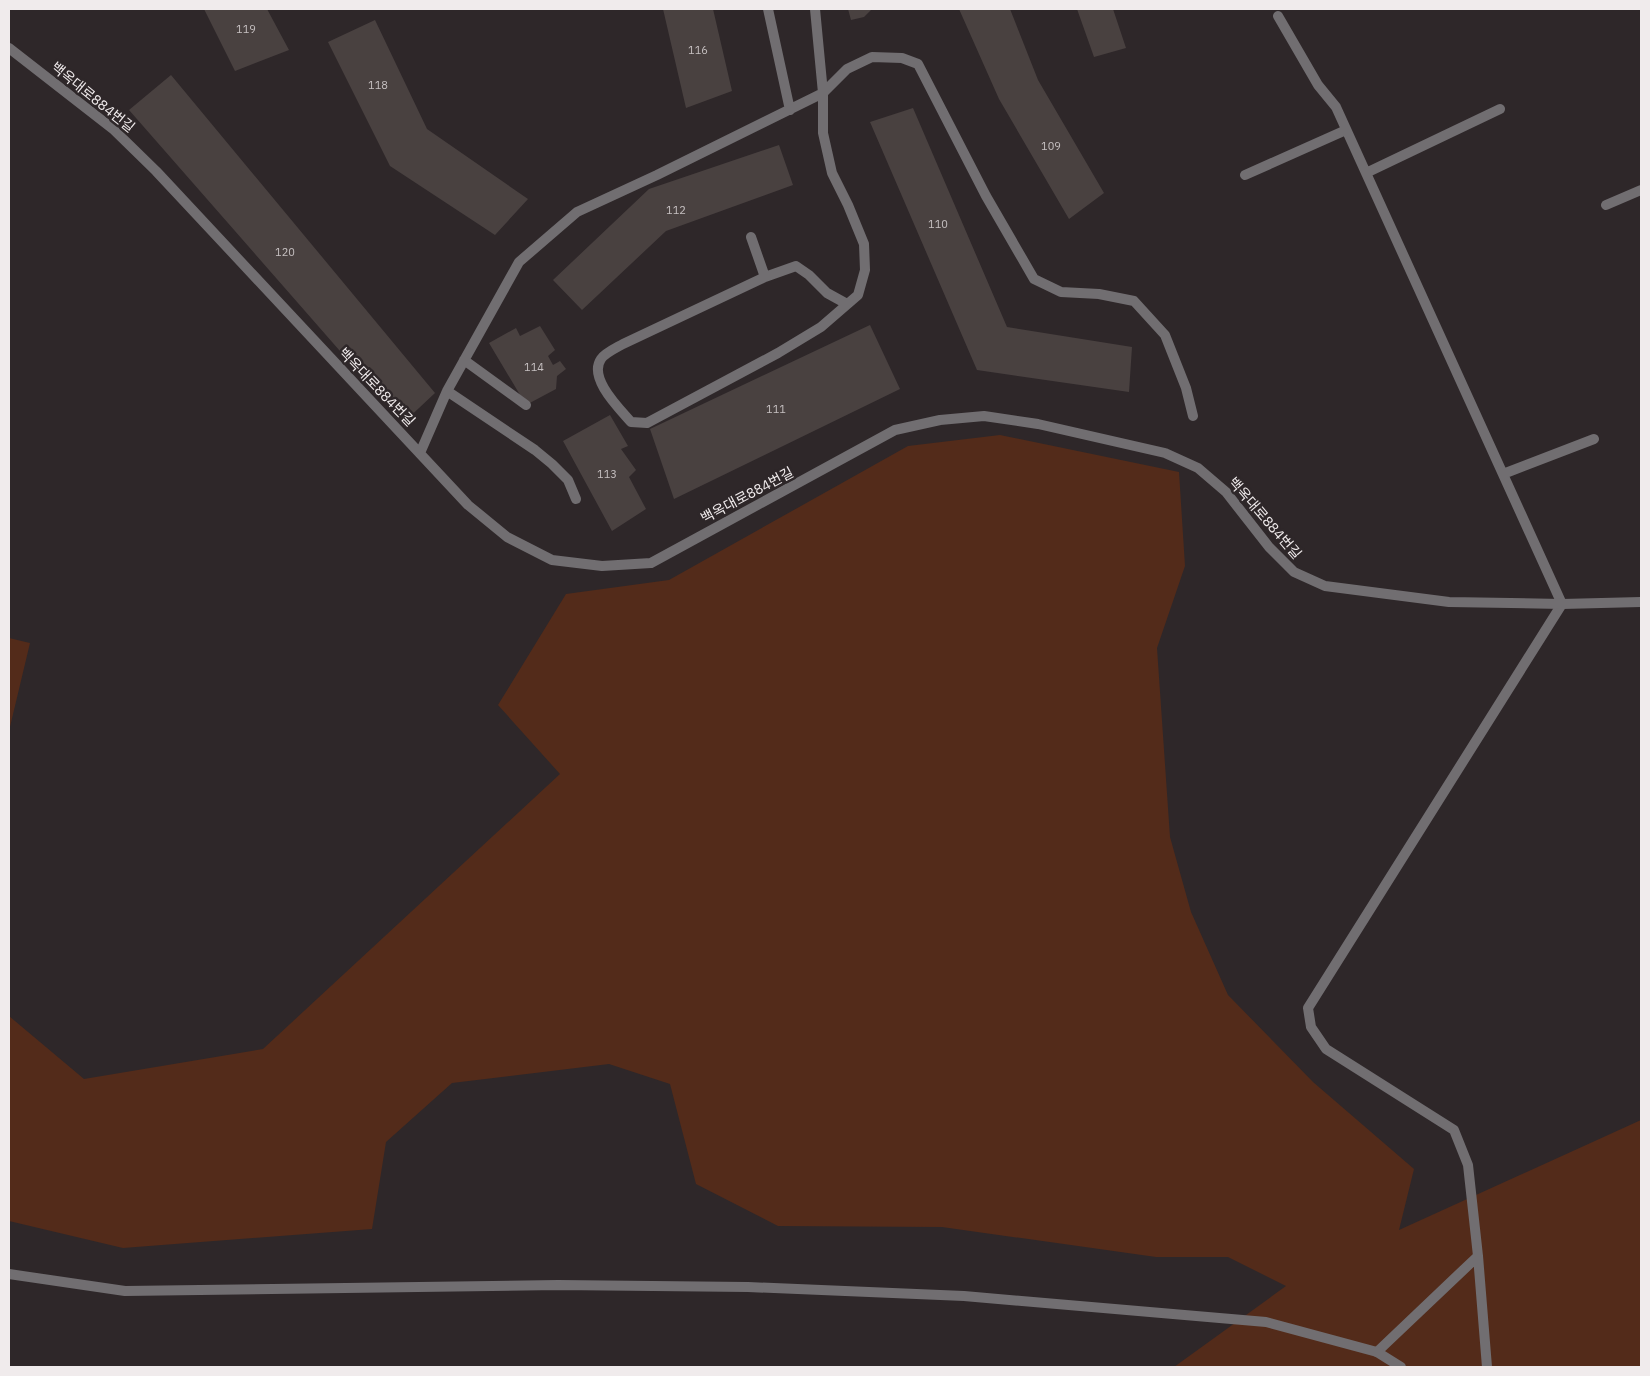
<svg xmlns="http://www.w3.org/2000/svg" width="1650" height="1376" font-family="'IBM Plex Sans','Noto Sans KR',sans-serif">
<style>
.green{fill:#532b1a}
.building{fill:#494140}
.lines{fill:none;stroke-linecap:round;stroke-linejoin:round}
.lane{stroke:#716e71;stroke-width:10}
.street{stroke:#716e71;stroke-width:10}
.labels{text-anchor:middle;stroke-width:5;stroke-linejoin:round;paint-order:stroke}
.number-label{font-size:11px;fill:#c6c0c1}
.street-label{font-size:14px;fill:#f0ebec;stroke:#2e2729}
</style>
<rect width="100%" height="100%" fill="#2e2729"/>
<path class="green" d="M1000 435 1179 472 1185 566 1157 648 1170 837 1191 912 1228 995 1313 1082 1414 1169 1399 1230 1641 1120V1367H1174L1286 1286 1228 1257H1156L942 1227 778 1226 696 1184 670 1084 609 1064 452 1083 386 1142 372 1229 123 1248 9 1221V1016L84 1079 263 1049 560 774 498 705 566 594 669 580 908 446Z
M9 638 30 643 9 731Z"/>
<path class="building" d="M204 9H267L289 50 235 71Z
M663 9H713L732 91 686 108Z
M848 9H872L864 17 851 20Z
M959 9H1010L1038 80 1104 193 1069 219 999 99Z
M1077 9H1113L1126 48 1094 57Z
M375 20 427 129 528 199 495 235 390 166 328 42Z
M171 75 435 393 403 423 129 110Z
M913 108 1007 327 1132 347 1129 392 977 370 870 122Z
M779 145 793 185 666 231 582 310 553 280 649 189Z
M870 325 900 389 674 499 650 429Z
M540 326 555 350 548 356 553 365 560 361 566 369 557 376 556 389 526 405 489 343 516 328 520 336Z
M610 415 628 446 621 449 636 470 629 477 646 509 612 531 563 441Z"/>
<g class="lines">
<path class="lane" d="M1278 16 1318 85 1336 107 1562 604 1308 1008 1311 1027 1326 1049 1454 1130 1468 1165 1478 1256 1377 1352
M1366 173 1500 109
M1245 175 1346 130
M1503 474 1594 439
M1478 1256 1487 1367"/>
<path class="street" d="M768 9 790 110
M815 9 823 93V133L832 173 848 205 864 244 865 270 858 295 821 327 778 353 647 423 631 422C619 408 588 378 601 359 605 353 616 348 623 344L765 277 796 266 809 275 827 293 847 304
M9 48 113 129 156 171 468 505 507 537 552 560 602 566 651 563 895 430 940 420 984 416 1038 424 1165 453 1198 468 1226 492 1269 547 1294 572 1325 586 1449 602 1562 604 1641 602
M1606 205 1641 190
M751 237 765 277
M464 360 526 405
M447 391 535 450 552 464 568 480 576 499
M420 453 447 391 519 262 577 212 657 175 823 93 847 69 872 57 902 58 918 64 986 196 1034 279 1061 292 1099 294 1134 301 1165 335 1186 388 1193 416
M9 1274 125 1291 558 1285 748 1287 964 1296 1266 1322 1377 1352 1401 1367"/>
</g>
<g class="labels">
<g class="number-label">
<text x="246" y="33">119</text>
<text x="698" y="54">116</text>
<text x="378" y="89">118</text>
<text x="1051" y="150">109</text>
<text x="676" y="214">112</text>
<text x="938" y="228">110</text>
<text x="285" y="256">120</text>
<text x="534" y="371">114</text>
<text x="776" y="413">111</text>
<text x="607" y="478">113</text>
</g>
<g class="street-label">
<text transform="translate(93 97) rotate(39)" y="5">백옥대로884번길</text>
<text transform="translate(377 387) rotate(46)" y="5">백옥대로884번길</text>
<text transform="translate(747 495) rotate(-28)" y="5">백옥대로884번길</text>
<text transform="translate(1265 518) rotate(49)" y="5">백옥대로884번길</text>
</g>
</g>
<rect width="1650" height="1376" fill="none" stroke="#f0ebec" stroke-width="20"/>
</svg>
